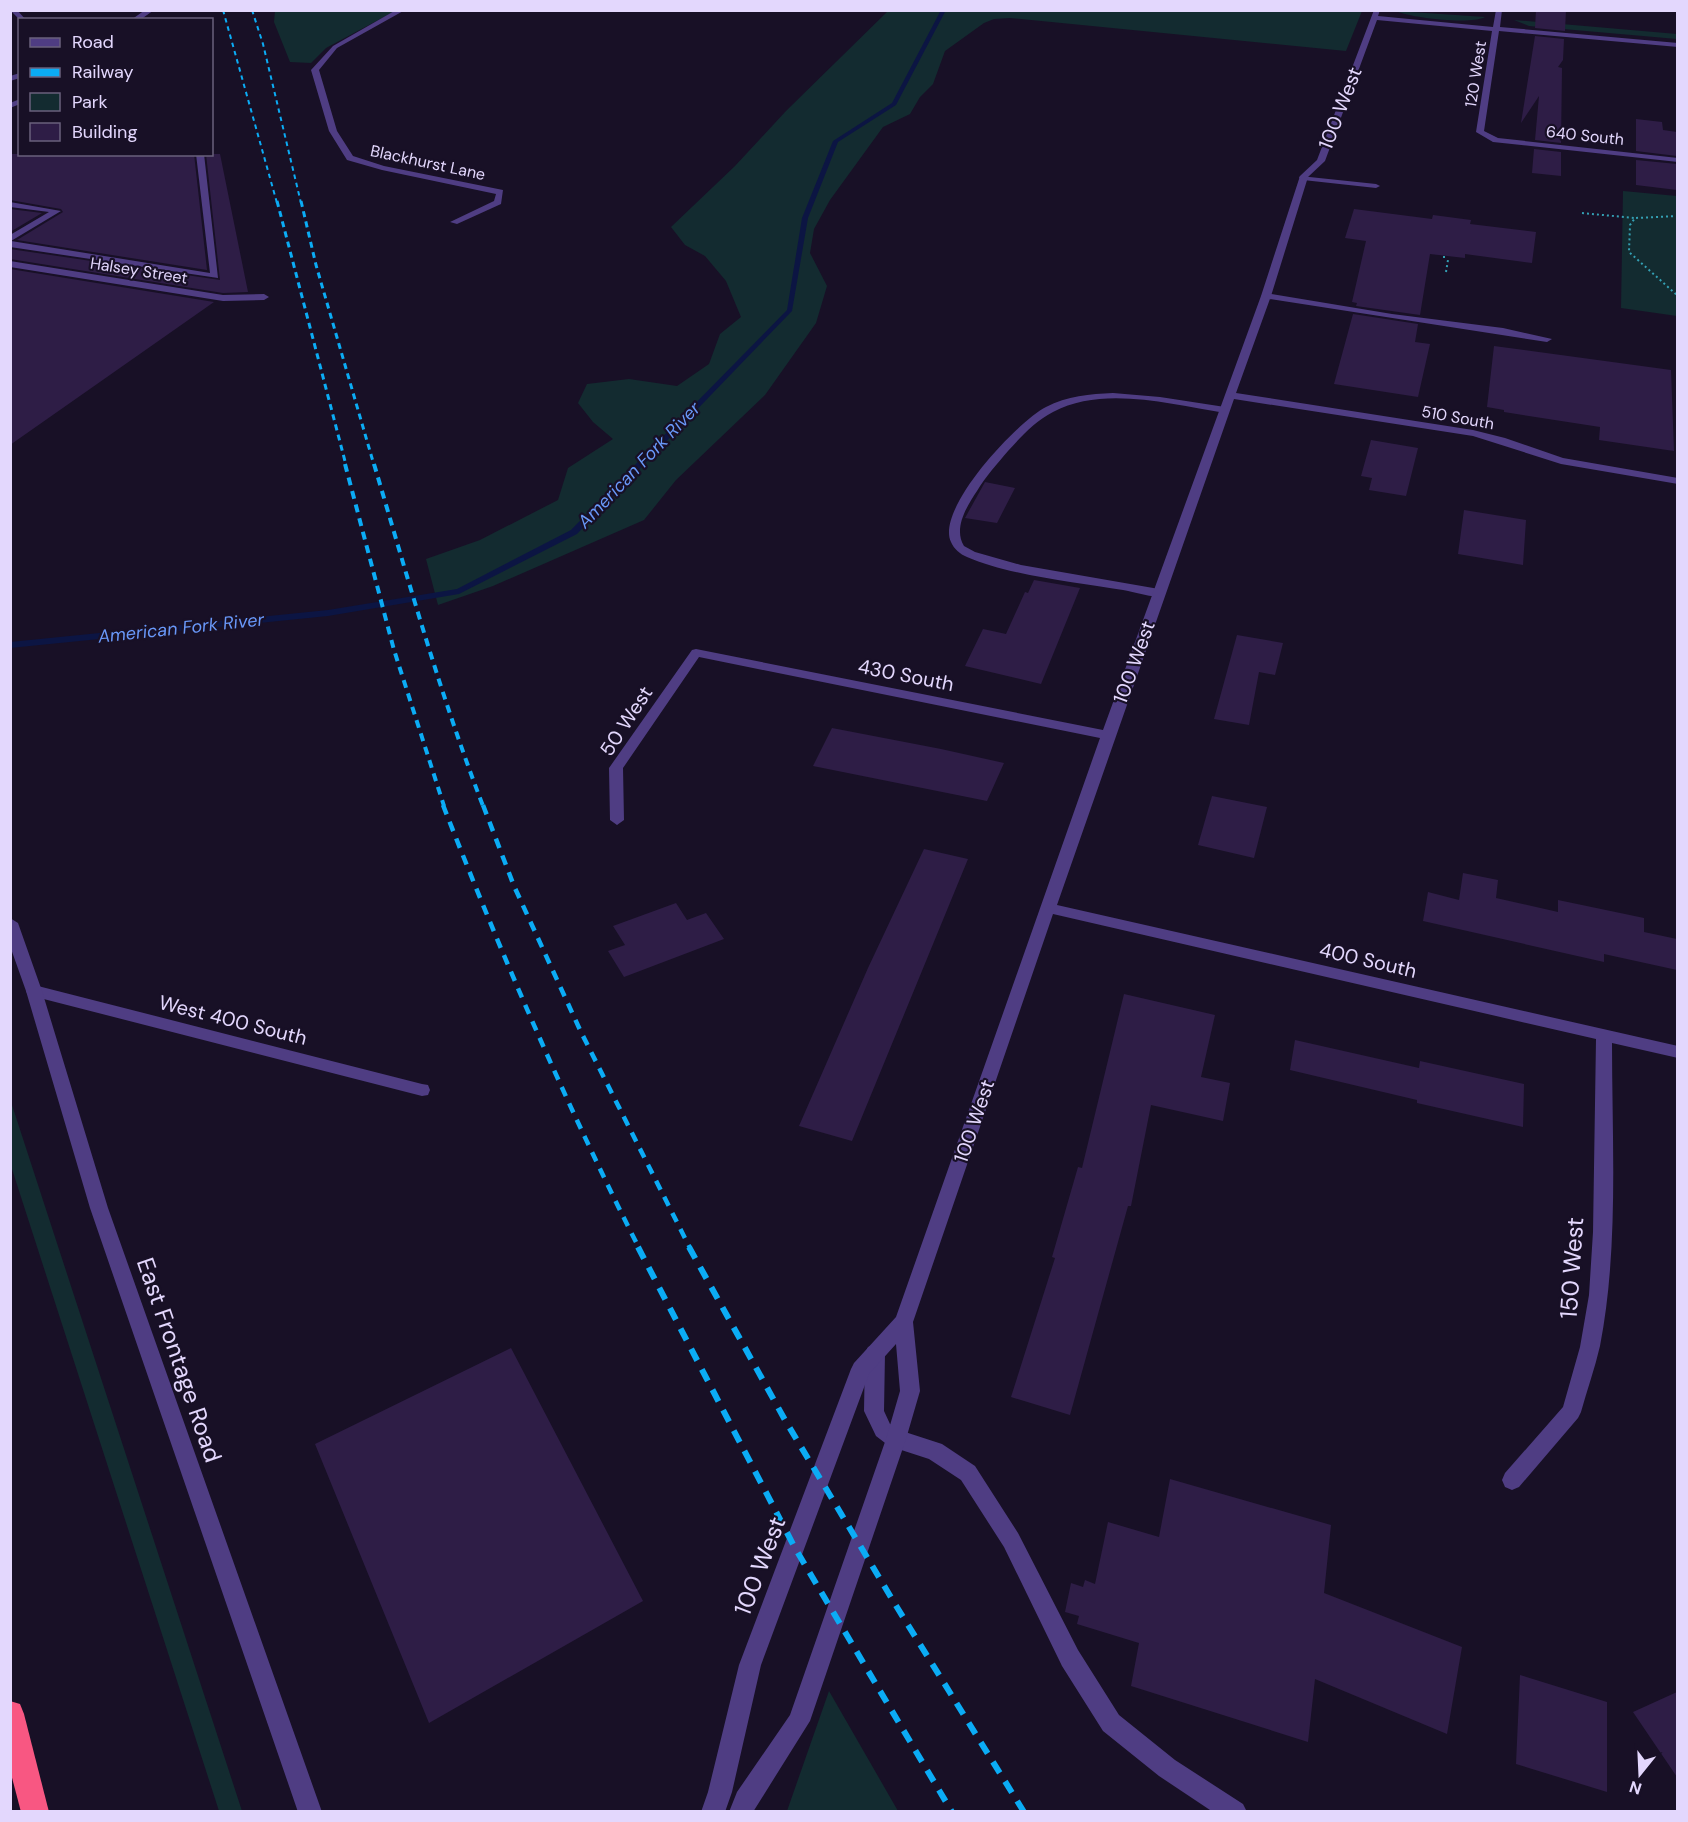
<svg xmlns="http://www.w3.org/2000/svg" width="1688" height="1822" font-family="'DM Sans',sans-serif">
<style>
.green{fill:#132b30}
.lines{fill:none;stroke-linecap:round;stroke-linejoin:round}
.stream{fill:#0c1543;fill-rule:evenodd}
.building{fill:#2e1d46}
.path{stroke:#34a0b4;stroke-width:2;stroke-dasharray:2 3;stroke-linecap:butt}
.service{fill:#4f3d83;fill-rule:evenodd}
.minor{fill:#4f3d83;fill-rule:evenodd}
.tertiary{fill:#4f3d83;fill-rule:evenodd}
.motorway{fill:#f85782;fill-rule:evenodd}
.rail-far4{stroke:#0bacf5;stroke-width:2;stroke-dasharray:4.5 4;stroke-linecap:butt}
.rail-far3{stroke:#0bacf5;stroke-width:3;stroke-dasharray:6 4.5;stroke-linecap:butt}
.rail-far2{stroke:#0bacf5;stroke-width:4;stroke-dasharray:8 6;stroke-linecap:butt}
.rail-far1{stroke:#0bacf5;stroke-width:4.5;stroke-dasharray:10 8;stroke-linecap:butt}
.rail{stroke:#0bacf5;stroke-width:6;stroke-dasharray:13 10;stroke-linecap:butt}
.labels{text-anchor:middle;stroke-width:4.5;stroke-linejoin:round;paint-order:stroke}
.far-street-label{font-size:16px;fill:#e3d7fd;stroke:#181026}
.far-water-label{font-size:18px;font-style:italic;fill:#6998f9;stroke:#181026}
.street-label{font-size:20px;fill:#e3d7fd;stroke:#181026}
.near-street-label{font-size:24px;fill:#e3d7fd;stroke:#181026}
</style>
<rect width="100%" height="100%" fill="#181026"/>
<path class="green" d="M275 11H395L326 48 311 63 290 62 274 22Z
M888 11H1362L1346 51 1010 18 994 19 984 23 945 51 933 84 920 97 910 114 883 127 830 200 814 229 810 253 827 286 816 323 765 395 676 480 644 520 493 586 438 605 426 559 480 540 558 500 568 468 613 439 593 422 578 403 587 384 629 379 677 386 709 364 720 334 741 317 726 281 705 256 685 245 671 227 735 166 786 111Z
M1396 11 1485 17C1471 25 1411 18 1396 11Z
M1514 20 1677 34V39L1529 26Z
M1623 191 1677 196V316L1621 308Z
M11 1102 242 1811H219L11 1166Z
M829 1691 898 1811H787Z"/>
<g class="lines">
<path class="stream" d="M941 10H946L896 105 838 142 808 218 792 311 577 534 459 594 328 616 10 648V642L328 610 457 589 571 530 787 310 802 218 833 141 892 103Z"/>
</g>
<path class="building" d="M1536 10H1566L1565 31 1535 28Z
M1535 36 1564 39 1563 60 1558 67 1562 68 1561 143 1535 140 1539 96 1521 123Z
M1636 119 1662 122 1663 130 1677 132V156L1636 151Z
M1534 149 1561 152V176L1532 173Z
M10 154H194L207 270 17 240 63 212 61 209 10 200Z
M206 154H220L248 292 223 293 10 259V249L220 280Z
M1636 160 1677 164V190L1636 185Z
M10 209 42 213 10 232Z
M1354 209 1432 219 1433 215 1471 220 1470 224 1536 232 1532 263 1465 254V258L1430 254 1420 315 1356 306 1357 303 1352 302 1366 241 1345 238Z
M10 269 214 302 10 445Z
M1353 314 1418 324 1415 342 1430 344 1418 397 1334 384Z
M1494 346 1671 370 1674 451 1599 440 1600 427 1504 412V410L1487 407Z
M1371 440 1418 448 1406 496 1369 490 1372 478 1361 476Z
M985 482 1015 488 997 523 965 518Z
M1464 510 1526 520 1523 565 1458 554Z
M1034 580 1080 588 1041 684 965 666 983 629 1006 634 1025 592 1028 593Z
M1237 635 1283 643 1275 675 1259 672 1249 725 1214 719Z
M832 728 941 749 1004 763 987 801 813 766Z
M1212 796 1267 807 1254 858 1198 845Z
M924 849 968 859 852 1141 799 1126 868 968Z
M1463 873 1498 880 1496 898 1558 912V900L1644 918V932L1677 939V970L1604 954V962L1423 921 1428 892 1459 900Z
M676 903 687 920 706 913 724 939 624 977 608 951 625 945 613 926Z
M1124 994 1215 1015 1201 1077 1230 1083 1223 1121 1151 1105 1131 1206H1128L1070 1415 1011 1397 1055 1258 1052 1257 1078 1167 1082 1168Z
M1295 1040 1419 1068 1420 1061 1524 1084 1523 1127 1417 1103V1100L1290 1070Z
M511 1348 643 1601 429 1723 315 1444Z
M1170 1479 1331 1525 1324 1593 1462 1647 1447 1734 1315 1679 1308 1742 1131 1686 1139 1643 1077 1624 1079 1616 1065 1612 1071 1583 1083 1587 1085 1580 1095 1584 1108 1522 1159 1537Z
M1520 1675 1607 1702V1792L1516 1764Z
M1677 1692V1777L1633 1712Z"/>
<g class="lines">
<path class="path" d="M1582 213 1634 218
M1678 216 1635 218 1630 225 1629 252 1678 296
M1444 256V259
M1446 272 1448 260"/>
<path class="service" d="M396 10H405L337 48 319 70 337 131 353 156 384 166 503 190 501 204 457 224 450 222 494 201 496 194 382 170 347 160 329 131 311 70 333 46Z
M20 99V104L10 108V103Z
M196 154H204L218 278 10 247V235L49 212 10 207V202L61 211 11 241 210 273Z
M1300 176 1376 184 1380 186 1376 188 1303 180 1299 178Z
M10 261 223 295 264 294 269 297 264 300 223 301 10 267Z
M1266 293 1392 314 1503 328 1552 339 1547 342 1263 298 1261 296Z
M1113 393 1160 397 1225 407 1230 410 1225 413C1172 405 1104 385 1053 412 1035 421 1021 437 1008 451 997 464 986 476 977 491 967 506 953 528 964 546L975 552 1021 565 1159 589 1165 593 1163 596C1151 598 1135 592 1123 590 1078 583 1008 575 967 557 960 554 954 549 951 542 935 509 1018 421 1046 407 1067 396 1090 394 1113 393Z
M875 1344 882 1347 885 1353 884 1411 890 1424 902 1431 942 1444 975 1466 1018 1533 1078 1650 1119 1715 1175 1760 1243 1804 1247 1812H1213L1159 1776 1103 1731 1062 1666 1004 1547 961 1480 929 1459 889 1446 876 1436 864 1411 865 1353 868 1347Z"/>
<path class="minor" d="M10 10H17L26 20H20Z
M145 10H154L140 20H131Z
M1374 10H1380L1378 16 1493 27 1496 10H1502L1500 27 1678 43V47L1499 31 1484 131 1498 138 1678 158V162L1493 142 1476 132 1492 31 1377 20 1325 161 1308 177 1271 296 1236 393 1473 430 1505 438 1563 458 1678 478V484L1561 464 1473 436 1234 399 1057 905 1678 1046V1058L1612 1043C1612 1142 1619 1248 1600 1346 1595 1368 1587 1390 1581 1412L1578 1418 1519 1487 1512 1490 1505 1487 1502 1480 1505 1473 1563 1407 1580 1347 1589 1295 1593 1232 1596 1039 1053 914 913 1322 920 1391 906 1439 810 1721 753 1812H729L737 1792 790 1715 886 1439 900 1391 896 1344 869 1374 761 1665 732 1792 725 1812H701L708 1792 739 1665 851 1369 854 1363 896 1317 1100 738 699 657 623 768 624 820 617 825 610 820 609 768 692 650 696 649 1103 730 1261 296 1300 176 1317 160Z
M20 73V78L10 81V76Z
M34 985 422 1084 428 1085 430 1090 428 1095 422 1096 28 995 26 991 28 987Z"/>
<path class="tertiary" d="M10 918 18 923 42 991 108 1208 322 1812H298L90 1208 26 991 10 946Z"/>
<path class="motorway" d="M10 1701 20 1704 24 1714 49 1812H21L10 1770Z"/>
<path class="rail-far4" d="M223 10 277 203
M252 10 263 44 301 203"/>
<path class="rail-far3" d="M277 201 346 465
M301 201 316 265 374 465"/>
<path class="rail-far2" d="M345 464 394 650 444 806
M374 464C408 579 440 694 483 806"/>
<path class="rail-far1" d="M443 805C502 956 566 1104 639 1248
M483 805 514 886 581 1032 690 1248"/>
<path class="rail" d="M638 1247 795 1548 952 1812
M689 1247 785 1420 895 1604 1024 1812"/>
</g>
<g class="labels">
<g class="far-street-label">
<text transform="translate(1475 74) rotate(-81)" y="6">120 West</text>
<text transform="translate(1585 135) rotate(6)" y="6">640 South</text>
<text transform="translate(428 162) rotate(12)" y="6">Blackhurst Lane</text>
<text transform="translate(139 270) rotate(9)" y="6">Halsey Street</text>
<text transform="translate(1458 417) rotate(10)" y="6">510 South</text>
</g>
<g class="far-water-label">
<text transform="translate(639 465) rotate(-46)" y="6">American Fork River</text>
<text transform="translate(181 628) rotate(-6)" y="6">American Fork River</text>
</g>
<g class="street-label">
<text transform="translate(1340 108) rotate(-69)" y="7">100 West</text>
<text transform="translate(1134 662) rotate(-70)" y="7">100 West</text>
<text transform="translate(906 675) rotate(11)" y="7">430 South</text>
<text transform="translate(626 721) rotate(-57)" y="7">50 West</text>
<text transform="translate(1368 960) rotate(13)" y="7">400 South</text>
<text transform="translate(233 1020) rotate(14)" y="7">West 400 South</text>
<text transform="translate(974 1121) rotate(-71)" y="7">100 West</text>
</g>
<g class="near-street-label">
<text transform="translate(1572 1268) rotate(-86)" y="8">150 West</text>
<text transform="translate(179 1360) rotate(71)" y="8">East Frontage Road</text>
<text transform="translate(760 1566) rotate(-69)" y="8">100 West</text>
</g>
</g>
<rect width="1688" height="1822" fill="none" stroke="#e3d7fd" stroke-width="24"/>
<rect x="18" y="18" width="195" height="138" fill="#181026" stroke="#69607c" stroke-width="1.5"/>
<rect x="30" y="38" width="30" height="9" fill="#4f3d83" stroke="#69607c" stroke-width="1.5"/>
<text x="72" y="48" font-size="18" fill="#e3d7fd">Road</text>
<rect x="30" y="68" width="30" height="9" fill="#0bacf5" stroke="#69607c" stroke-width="1.5"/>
<text x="72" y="78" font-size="18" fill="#e3d7fd">Railway</text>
<rect x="30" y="93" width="30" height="18" fill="#132b30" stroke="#69607c" stroke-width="1.5"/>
<text x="72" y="108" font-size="18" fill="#e3d7fd">Park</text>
<rect x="30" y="123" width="30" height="18" fill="#2e1d46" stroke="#69607c" stroke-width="1.5"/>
<text x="72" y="138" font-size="18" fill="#e3d7fd">Building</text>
<g transform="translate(1640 1774) rotate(198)" stroke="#181026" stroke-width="4.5" paint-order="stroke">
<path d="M0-4.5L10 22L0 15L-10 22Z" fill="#e3d7fd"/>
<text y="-9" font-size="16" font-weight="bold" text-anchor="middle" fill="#e3d7fd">N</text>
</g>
</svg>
